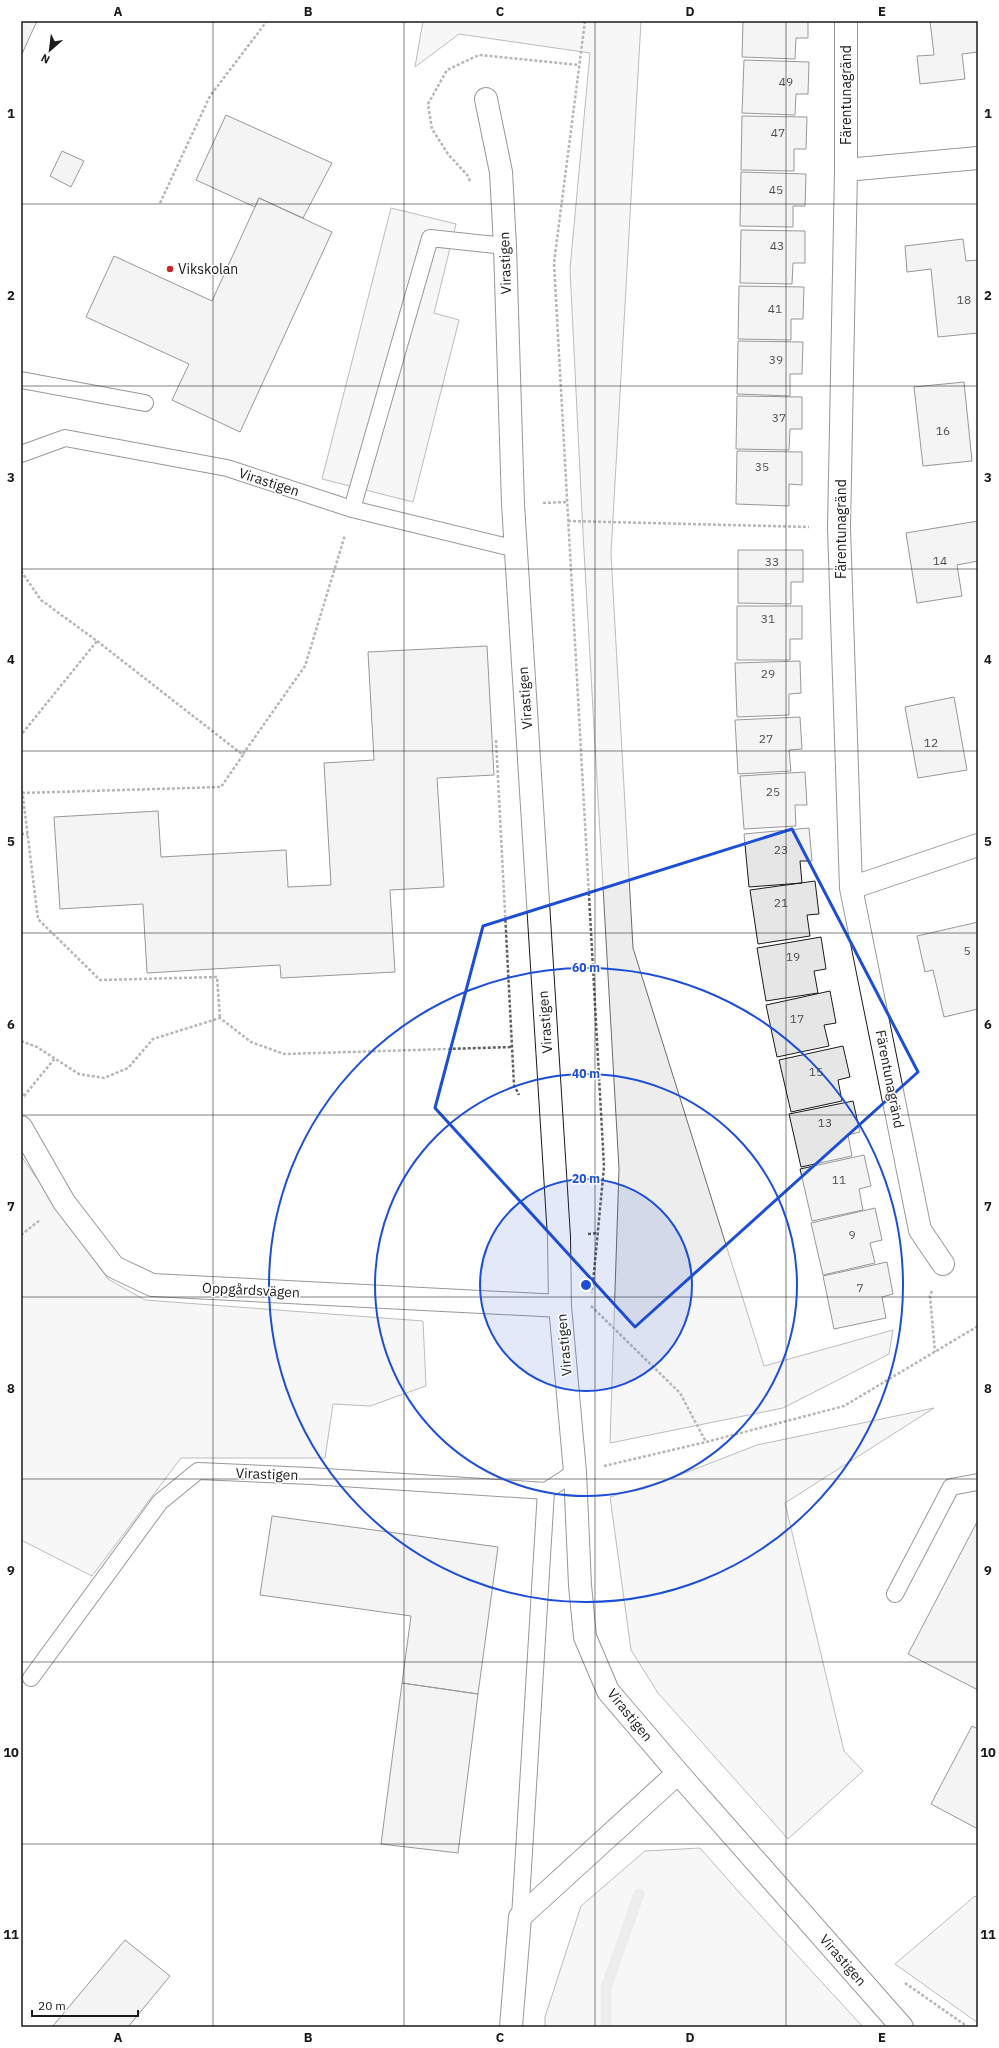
<svg xmlns="http://www.w3.org/2000/svg" width="999" height="2048" font-family="'IBM Plex Sans',sans-serif">
<style>
.built{fill:#ededed;stroke:#6a6a6a}
.lines{fill:none;stroke-linecap:round;stroke-linejoin:round}
.stream{stroke:#d7d7d7;stroke-width:11}
.building{fill:#e6e6e6;stroke:#1a1a1a}
.lane-casing{stroke:#1a1a1a;stroke-width:18}
.street-casing{stroke:#1a1a1a;stroke-width:24}
.path{stroke:#5f5f5f;stroke-width:2.5;stroke-dasharray:3 2;stroke-linecap:butt}
.lane{stroke:#fff;stroke-width:16}
.street{stroke:#fff;stroke-width:22}
.marked{fill:none;stroke:#1d4ed8;stroke-width:3;stroke-linejoin:round}
.grid{fill:none;stroke:#1a1a1a;stroke-width:1;stroke-opacity:0.55}
.ring{fill:none;stroke:#1d4ed8;stroke-width:2}
.poi-dot{fill:#c62828;stroke:#fff;stroke-width:1.5}
.labels{text-anchor:middle;stroke-width:3;stroke-linejoin:round;paint-order:stroke}
.number-label{font-size:12px;fill:#4d4d4d}
.street-label{font-size:14px;fill:#1a1a1a;stroke:#fff}
.poi-label{font-size:14px;fill:#1a1a1a;stroke:#fff;text-anchor:start}
.centre{fill:#1d4ed8;stroke:#fff;stroke-width:2}
.ring-label{font-size:12px;text-anchor:middle;font-weight:bold;fill:#1d4ed8;stroke:#fff;stroke-width:3;stroke-linejoin:round;paint-order:stroke}
.neatline{fill:none;stroke:#1a1a1a;stroke-width:1.5}
.grid-label{font-size:13px;text-anchor:middle;font-weight:bold;fill:#1a1a1a}
</style>
<rect width="100%" height="100%" fill="#fff"/>
<path class="built" d="M423 21H641L611 554 633 948 764 1366 893 1330 889 1354 783 1408 610 1443 619 1169 583 533 570 269 590 53 459 34 415 67Z
M391 208 456 224 434 313 459 320 413 502 322 479Z
M21 1156 108 1279 145 1300 423 1321 426 1386 370 1406 333 1404 325 1458H181L92 1576 21 1540Z
M934 1408 785 1503 844 1751 863 1771 788 1839 658 1693 631 1650 610 1497 672 1478 757 1445Z
M700 1848 738 1891 863 2027H545V2017L581 1906 645 1851Z
M975 1896 978 1899V2023L895 1964Z"/>
<g class="lines">
<path class="stream" d="M606 2027V1988L639 1894"/>
</g>
<path class="building" d="M21 21H37L21 56Z
M743 21H808V38H796L795 59 742 57Z
M930 21H978V52L962 54 965 79 920 84 917 56 934 55Z
M744 60 809 62 808 94H796L795 115 742 113Z
M226 115 332 163 303 218 259 198 255 207 196 180Z
M742 116 807 117 806 149H794V171L741 170Z
M62 151 84 161 71 187 50 176Z
M741 172 806 174 805 206H793V227L740 226Z
M259 198 332 232 240 432 172 400 189 364 86 317 114 256 212 301Z
M741 230 805 231V263H793L792 284 740 283Z
M963 239 966 261 978 260V333L938 337 931 269 907 272 905 246Z
M739 286 804 287 803 319H791V340L738 339Z
M738 341 803 342 802 374H790V396L737 394Z
M964 382 972 461 923 466 914 387Z
M737 396 802 397V429H790L789 450 736 449Z
M737 451 802 452V485L789 484V506L736 504Z
M978 521V561L957 565 962 596 917 603 906 533Z
M738 550H803V582H791V604L738 603Z
M737 606H802V639H790V660H737Z
M487 646 494 775 437 778 444 887 390 890 395 972 281 978 280 965 147 973 143 904 60 909 54 817 158 811 161 857 286 850 288 887 331 885 324 763 374 760 368 652Z
M800 661 801 693 789 694V715L737 717 735 663Z
M954 697 967 770 918 778 905 707Z
M800 717 802 749 789 750 791 771 738 774 735 720Z
M805 772 807 805H795L796 826 744 829 740 776Z
M809 828 812 861H800L802 883 749 887 744 834Z
M815 881 819 914 807 915 810 936 758 944 750 890Z
M978 922V1009L944 1017 933 970 925 972 917 936Z
M821 937 826 969 814 971 818 993 766 1001 757 948Z
M830 991 836 1023 824 1025 829 1046 777 1057 766 1005Z
M843 1046 850 1077 838 1080 842 1101 791 1112 779 1060Z
M853 1101 860 1132 848 1135 852 1156 801 1167 789 1114Z
M864 1155 871 1186 859 1189 863 1210 812 1221 800 1169Z
M875 1208 882 1240 870 1243 875 1263 823 1275 811 1223Z
M887 1262 893 1294 882 1297 886 1318 834 1329 823 1276Z
M272 1516 498 1547 478 1694 402 1683 411 1616 260 1595Z
M978 1520V1690L908 1654Z
M402 1683 478 1694 458 1853 381 1844Z
M972 1726 978 1729V1829L931 1804Z
M125 1940 170 1976 128 2027H52Z"/>
<g class="lines">
<defs>
<path id="lane" d="M21 380 145 403
M21 454 65 438 227 468 352 509 516 549
M352 509 430 238 505 246
M546 1491 575 1472
M895 1594 951 1487 978 1482
M31 1678 160 1502 198 1471 310 1476 546 1491
M520 1917 546 1491"/>
<path id="street" d="M846 21V170L839 528 851 888 920 1230 943 1264
M486 99 501 172 505 246 513 504 559 1237 560 1306 575 1472 580 1585 585 1637 608 1691 678 1773 902 2027
M846 170 978 158
M851 888 978 845
M21 1127 64 1202 114 1267 152 1285 560 1306
M511 2027 520 1917 678 1773"/>
</defs>
<use href="#lane" class="lane-casing"/>
<use href="#street" class="street-casing"/>
<path class="path" d="M585 21 554 263 604 1167 592 1293
M470 181 468 176 448 154 432 129 428 104 447 70 479 55 579 65
M160 203 210 96 267 21
M543 503 567 502
M568 521 809 527
M21 571 41 600 97 641 21 735
M496 740 514 1085 519 1095
M243 754 305 666 345 535
M21 781 38 919 100 980 217 977 220 1018
M22 793 221 787 243 755 97 641
M21 834H28
M21 1041 37 1047 79 1074 104 1078 128 1068 153 1039 220 1018 251 1042 284 1054 512 1047
M21 1093 25 1097
M24 1096 55 1058
M588 1234 597 1233
M21 1235 40 1220
M932 1291 930 1296 935 1352
M591 1306 680 1393 706 1442
M604 1466 706 1442 844 1406 978 1326
M905 1983 968 2027"/>
<use href="#lane" class="lane"/>
<use href="#street" class="street"/>
</g>
<path d="M0 0H999V2048H0ZM792 829 918 1072 635 1327 435 1108 483 926Z" fill="#fff" fill-opacity=".55" fill-rule="evenodd"/>
<path class="marked" d="M792 829 918 1072 635 1327 435 1108 483 926Z"/>
<path class="grid" d="M213 21V2027M404 21V2027M595 21V2027M786 21V2027M21 204H978M21 386H978M21 569H978M21 751H978M21 933H978M21 1115H978M21 1297H978M21 1479H978M21 1662H978M21 1844H978"/>
<circle cx="586" cy="1285" r="106" fill="#1d4ed8" fill-opacity=".12"/>
<g class="ring">
<circle cx="586" cy="1285" r="106"/>
<circle cx="586" cy="1285" r="211"/>
<circle cx="586" cy="1285" r="317"/>
</g>
<circle class="poi-dot" cx="170" cy="269" r="4"/>
<g class="labels">
<g class="number-label">
<text x="786" y="86">49</text>
<text x="778" y="137">47</text>
<text x="776" y="194">45</text>
<text x="777" y="250">43</text>
<text x="964" y="304">18</text>
<text x="775" y="313">41</text>
<text x="776" y="364">39</text>
<text x="779" y="422">37</text>
<text x="943" y="435">16</text>
<text x="762" y="471">35</text>
<text x="940" y="565">14</text>
<text x="772" y="566">33</text>
<text x="768" y="623">31</text>
<text x="768" y="678">29</text>
<text x="766" y="743">27</text>
<text x="931" y="747">12</text>
<text x="773" y="796">25</text>
<text x="781" y="854">23</text>
<text x="781" y="907">21</text>
<text x="967" y="955">5</text>
<text x="793" y="961">19</text>
<text x="797" y="1023">17</text>
<text x="816" y="1076">15</text>
<text x="825" y="1127">13</text>
<text x="839" y="1184">11</text>
<text x="852" y="1239">9</text>
<text x="860" y="1292">7</text>
</g>
<g class="street-label">
<text transform="translate(846 95) rotate(-90)" y="5">Färentunagränd</text>
<text transform="translate(505 263) rotate(-92)" y="5">Virastigen</text>
<text transform="translate(269 482) rotate(18)" y="5">Virastigen</text>
<text transform="translate(841 529) rotate(-90)" y="5">Färentunagränd</text>
<text transform="translate(525 698) rotate(-94)" y="5">Virastigen</text>
<text transform="translate(545 1022) rotate(-94)" y="5">Virastigen</text>
<text transform="translate(890 1079) rotate(79)" y="5">Färentunagränd</text>
<text transform="translate(251 1290) rotate(3)" y="5">Oppgårdsvägen</text>
<text transform="translate(564 1345) rotate(-95)" y="5">Virastigen</text>
<text transform="translate(267 1474) rotate(2)" y="5">Virastigen</text>
<text transform="translate(630 1715) rotate(51)" y="5">Virastigen</text>
<text transform="translate(843 1960) rotate(49)" y="5">Virastigen</text>
</g>
<g class="poi-label">
<text x="178" y="274">Vikskolan</text>
</g>
</g>
<circle cx="586" cy="1285" r="6" class="centre"/>
<g class="ring-label">
<text x="586" y="972">60 m</text>
<text x="586" y="1078">40 m</text>
<text x="586" y="1183">20 m</text>
</g>
<rect width="999" height="2048" fill="none" stroke="#ffffff" stroke-width="44"/>
<g transform="translate(50 50) rotate(208)" stroke="#ffffff" stroke-width="3" paint-order="stroke">
<path d="M0-3L7 15L0 10L-7 15Z" fill="#1a1a1a"/>
<text y="-6" font-size="11" font-weight="bold" text-anchor="middle" fill="#1a1a1a">N</text>
</g>
<path d="M32 2010v6h106v-6" fill="none" stroke="#1a1a1a" stroke-width="2"/>
<text x="38" y="2010" font-size="12" fill="#1a1a1a" stroke="#ffffff" stroke-width="3" paint-order="stroke">20 m</text>
<rect x="22" y="22" width="955" height="2004" class="neatline"/>
<g class="grid-label">
<text x="118" y="16">A</text>
<text x="308" y="16">B</text>
<text x="500" y="16">C</text>
<text x="690" y="16">D</text>
<text x="882" y="16">E</text>
<text x="11" y="118">1</text>
<text x="988" y="118">1</text>
<text x="11" y="300">2</text>
<text x="988" y="300">2</text>
<text x="11" y="482">3</text>
<text x="988" y="482">3</text>
<text x="11" y="664">4</text>
<text x="988" y="664">4</text>
<text x="11" y="846">5</text>
<text x="988" y="846">5</text>
<text x="11" y="1029">6</text>
<text x="988" y="1029">6</text>
<text x="11" y="1211">7</text>
<text x="988" y="1211">7</text>
<text x="11" y="1393">8</text>
<text x="988" y="1393">8</text>
<text x="11" y="1575">9</text>
<text x="988" y="1575">9</text>
<text x="11" y="1757">10</text>
<text x="988" y="1757">10</text>
<text x="11" y="1939">11</text>
<text x="988" y="1939">11</text>
<text x="118" y="2042">A</text>
<text x="308" y="2042">B</text>
<text x="500" y="2042">C</text>
<text x="690" y="2042">D</text>
<text x="882" y="2042">E</text>
</g>
</svg>
